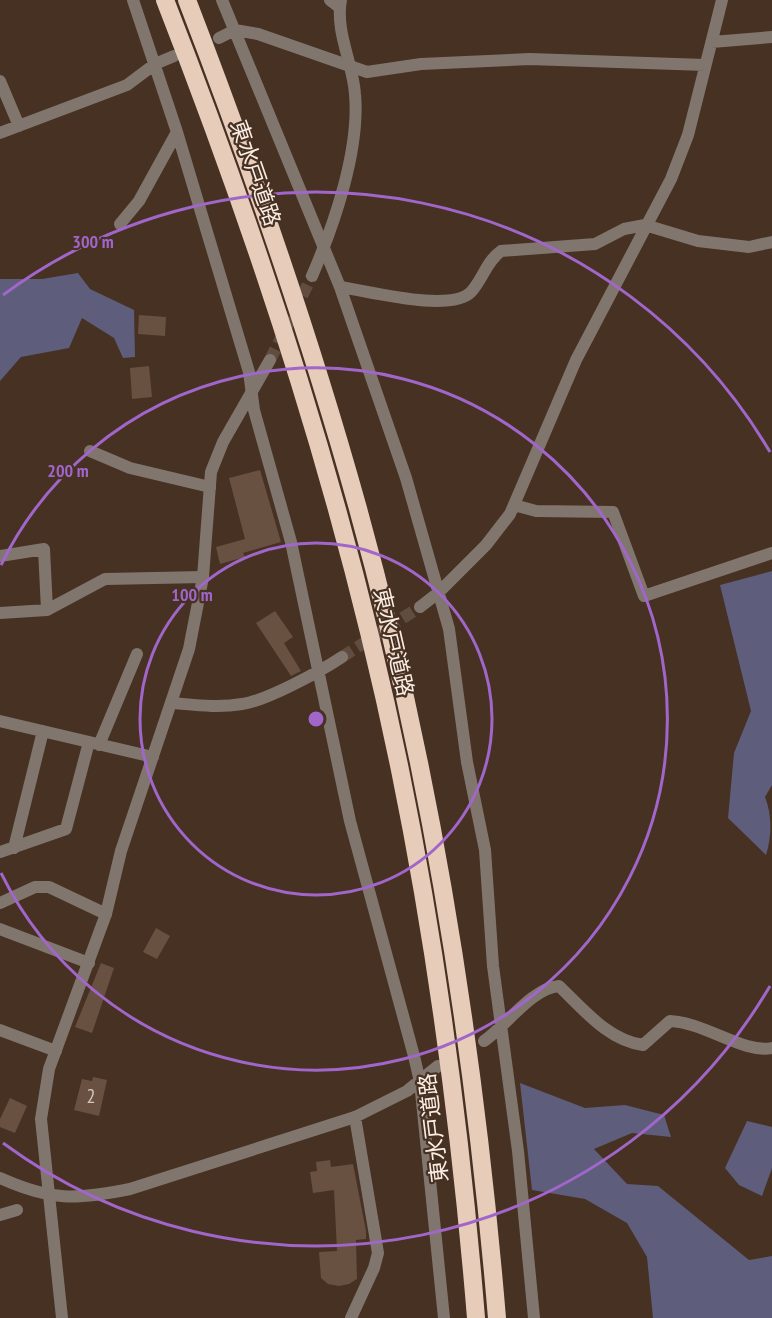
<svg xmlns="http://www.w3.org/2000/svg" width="772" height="1318" font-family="'PT Sans Narrow','Noto Sans JP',sans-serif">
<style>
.green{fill:#5e5d7b}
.building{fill:#685141}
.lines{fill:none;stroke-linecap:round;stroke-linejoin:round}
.minor-tunnel{stroke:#614d40;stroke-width:12;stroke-dasharray:12 6;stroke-linecap:butt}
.tertiary-tunnel{stroke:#614d40;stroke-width:12;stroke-dasharray:12 6;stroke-linecap:butt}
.minor{stroke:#81766e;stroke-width:12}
.tertiary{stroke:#81766e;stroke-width:12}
.motorway{stroke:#e8ccba;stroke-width:18}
.ring{fill:none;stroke:#a166ca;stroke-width:3}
.labels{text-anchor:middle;stroke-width:4.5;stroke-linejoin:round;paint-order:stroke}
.number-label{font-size:20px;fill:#d6c6bb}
.street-label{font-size:22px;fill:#fbede4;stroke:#463123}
.centre{fill:#a166ca;stroke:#463123;stroke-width:3}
.ring-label{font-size:18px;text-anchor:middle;font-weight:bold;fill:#a166ca;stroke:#463123;stroke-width:4.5;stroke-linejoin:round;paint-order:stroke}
</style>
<rect width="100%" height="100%" fill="#463123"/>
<path class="green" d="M78 273 90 289 134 310 135 357 123 358 114 338 82 318 69 348 21 357 0 381V279H42Z
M772 571V785L765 797C772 814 772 836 766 855L728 818 734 753 751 711 720 585Z
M520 1083 585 1108 625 1105 664 1115 671 1137 632 1133 594 1149 627 1184 658 1186 749 1260 772 1256V1318H653L647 1257 627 1223 585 1199 532 1190Z
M747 1121 772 1127V1168L762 1196 739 1185 725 1168Z"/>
<path class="building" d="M139 315 166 317 165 336 138 334Z
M149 366 152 397 132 399 130 368Z
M260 470 281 542 243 553 245 557 220 564 216 547 245 539 229 478Z
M275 611 293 637 284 643 301 671 291 676 256 623Z
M156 928 170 936 157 959 143 952Z
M101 963 114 968 92 1033 75 1027Z
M93 1077 107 1080 99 1116 74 1110 82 1079 92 1081Z
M10 1098 27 1106 15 1133 0 1127V1119Z
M330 1160 331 1167 353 1164 366 1231V1239L356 1240 357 1279 349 1284 339 1286 328 1284 321 1278 319 1252 337 1251 334 1190 313 1193 310 1172 317 1171 316 1162Z"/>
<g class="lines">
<path class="minor-tunnel" d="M342 657 420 607"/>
<path class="tertiary-tunnel" d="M270 360 312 276"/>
<path class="minor" d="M133 0 177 132 249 372 254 410 291 542 350 821 414 1056 420 1082 444 1318
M222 0 340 287 406 478 449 629 467 762 485 850 493 966 518 1151 534 1318
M330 0 339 7
M219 38 235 30 258 34 367 72 421 64 530 59 705 65
M712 42 772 37
M0 81 19 126
M0 133 127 85 155 64 174 56
M120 224 139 201 177 132
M340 287C369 291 450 313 471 292 483 279 486 262 501 251L595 244 624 229 645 225 698 241 749 247 772 242
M90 451 130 468 210 487
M514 505 536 511 613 512 644 596 772 553
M0 556 44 549 47 610
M420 607 438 593 486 545 510 514 576 360 671 179 688 135 722 0
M0 613 47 610 105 579 203 577
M172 703C196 705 218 708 242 704 266 701 321 671 342 657
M0 721 153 757
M99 745 137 654
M14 848 43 731
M0 852 66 829 89 742
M0 903 35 887H49L106 914
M0 929 89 963
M0 1030 56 1051
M484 1041C507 1025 532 988 559 986 584 1010 608 1040 643 1045L670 1021C704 1022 744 1054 772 1048
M0 1215 17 1210
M351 1318 374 1268 378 1253 355 1117 407 1091 438 1066"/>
<path class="tertiary" d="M312 276C334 225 360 150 355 94 353 63 335 32 341 0
M0 1178C51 1201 76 1200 130 1189L355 1117
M62 1318 41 1119 49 1069 106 914 121 851 189 649 203 577 211 472 223 442 270 360"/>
<path class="motorway" d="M165 0C263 251 346 506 400 770 437 951 461 1134 476 1318
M187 0C251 166 309 333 357 505 431 770 474 1044 497 1318"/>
</g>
<g class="ring">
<circle cx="316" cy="719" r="176"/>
<path d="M1 565A351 351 0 1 1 1 873"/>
<path d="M770 986A527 527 0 0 1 3 1143M3 295A527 527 0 0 1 770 452"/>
</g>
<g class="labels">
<g class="number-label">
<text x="91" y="1103">2</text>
</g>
<g class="street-label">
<text transform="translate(256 173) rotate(71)" y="8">東水戸道路</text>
<text transform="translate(394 642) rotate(77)" y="8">東水戸道路</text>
<text transform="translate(433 1128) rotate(-97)" y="8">東水戸道路</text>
</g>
</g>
<circle cx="316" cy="719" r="9" class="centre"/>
<g class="ring-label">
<text x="93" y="248">300 m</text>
<text x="68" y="477">200 m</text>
<text x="192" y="601">100 m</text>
</g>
</svg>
